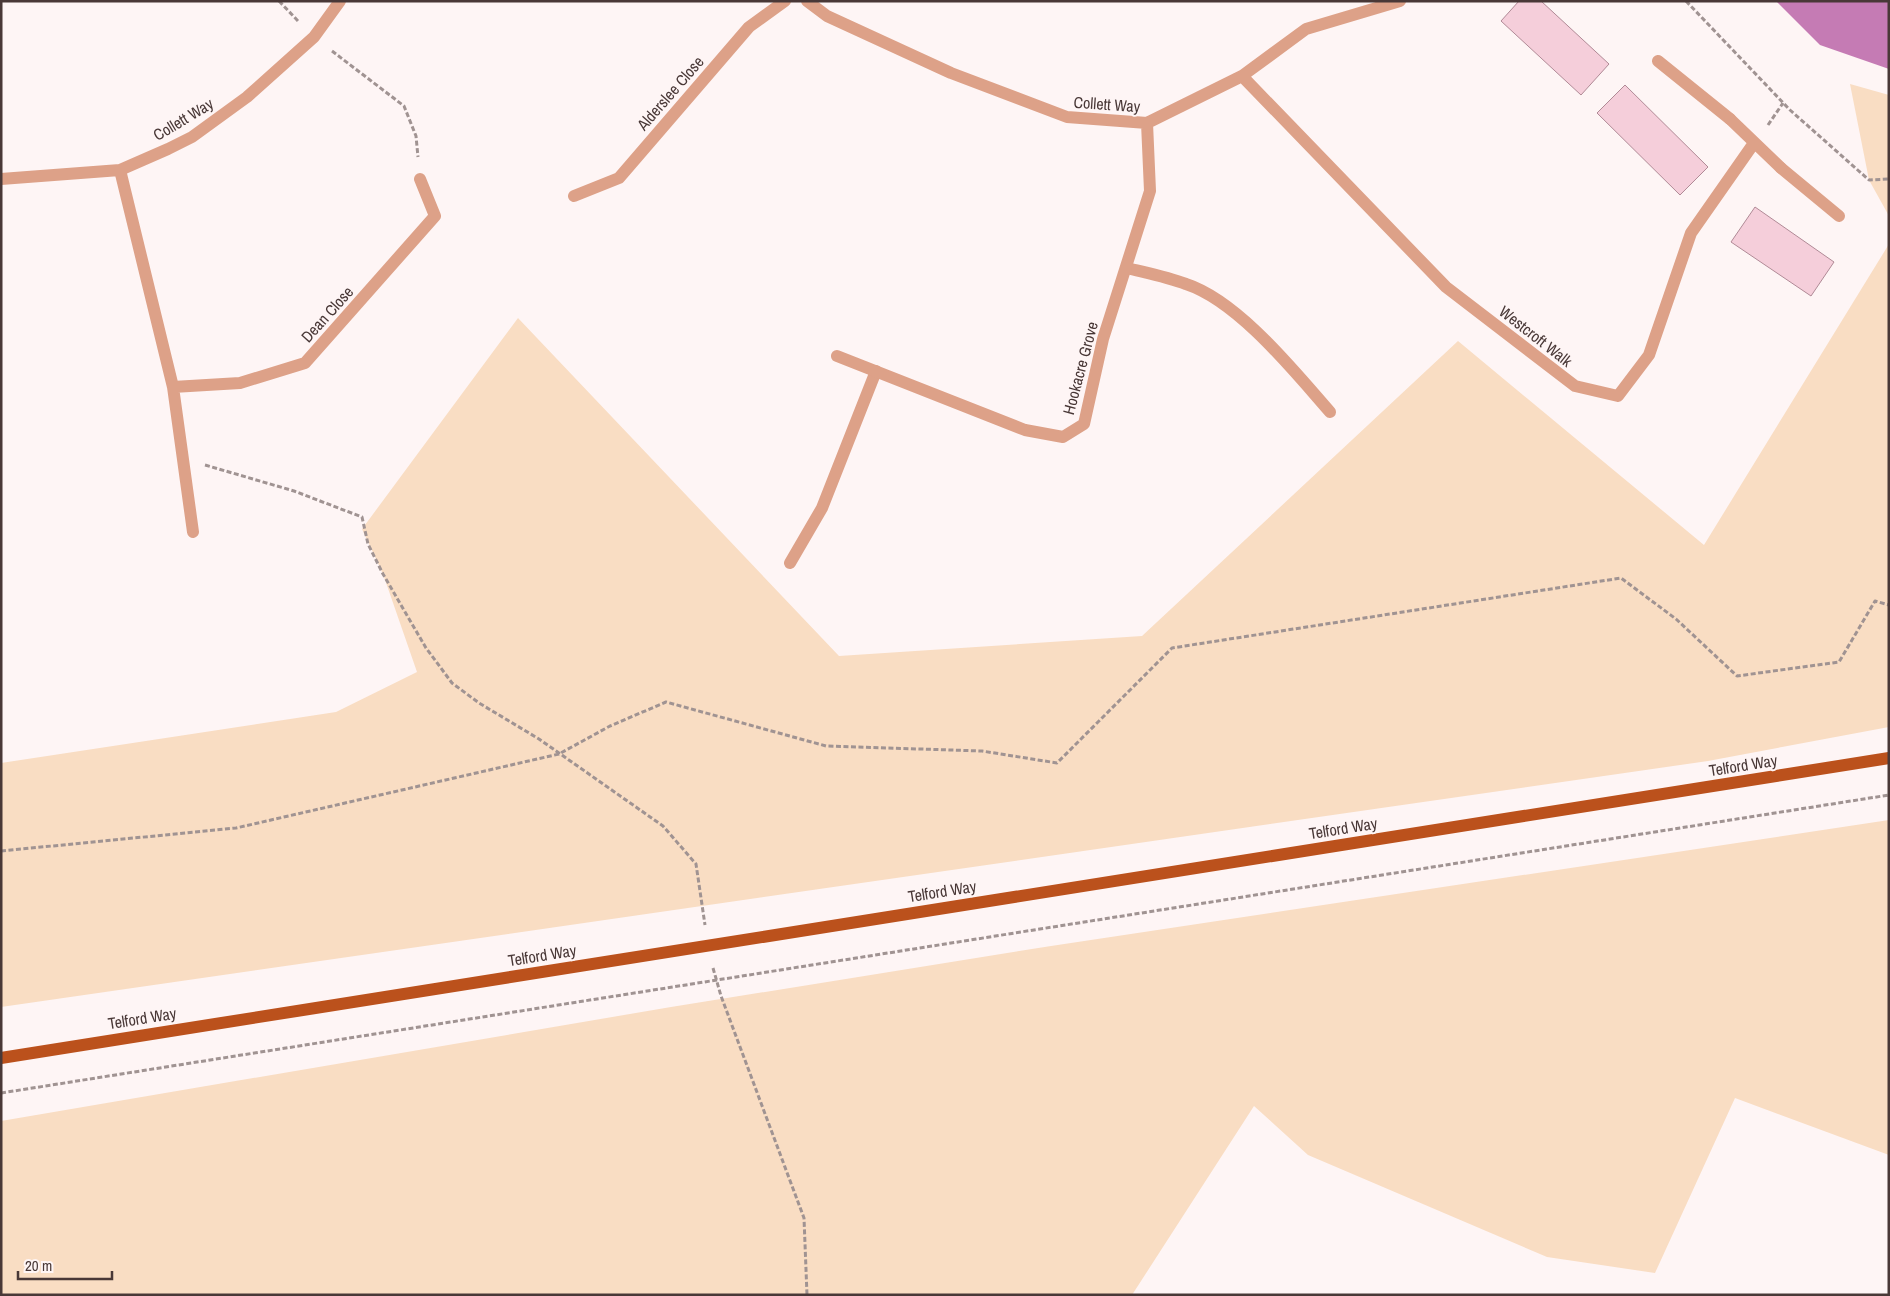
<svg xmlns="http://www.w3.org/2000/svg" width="1890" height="1296" font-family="'Archivo Narrow',sans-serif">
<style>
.green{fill:#f9ddc3}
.water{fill:#c57bb4}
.building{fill:#f5ceda;stroke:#b08a96}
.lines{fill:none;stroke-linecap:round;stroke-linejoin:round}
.path{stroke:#a09392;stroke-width:3;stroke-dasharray:5 2.5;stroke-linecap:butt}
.lane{stroke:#dda188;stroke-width:12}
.street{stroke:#dda188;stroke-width:12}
.primary{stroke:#bb511c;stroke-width:12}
.labels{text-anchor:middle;stroke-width:4;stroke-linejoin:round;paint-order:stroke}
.street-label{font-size:16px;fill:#493837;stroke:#fef5f5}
</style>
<rect width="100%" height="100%" fill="#fef5f5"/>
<path class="green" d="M1850 84 1889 95V216L1869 180Z
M1889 244V727L1708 761 1 1007V763L336 712 417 672 383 574 362 529 518 318 839 656 1142 636 1458 341 1704 545Z
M1889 820V1155L1735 1098 1655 1273 1547 1257 1308 1155 1254 1106 1132 1295H1V1121L671 1007 1051 946Z"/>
<path class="water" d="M1776 1H1889V69L1820 45Z"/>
<path class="building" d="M1519 1H1541L1609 64 1581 95 1501 21Z
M1625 85 1708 167 1680 195 1597 113Z
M1755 207 1834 262 1811 296 1731 242Z"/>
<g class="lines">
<path class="path" d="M279 1 299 22
M1686 1 1790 110 1869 180 1889 179
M332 51 404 106 416 136 418 157
M1768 125 1783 103
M205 465 294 491 362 517 368 544 383 574 426 648 452 683 479 703 539 739 663 826 696 864 705 925
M1 851 236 828 559 754 610 726 666 702 826 746 982 751 1057 763 1172 648 1621 578 1676 619 1737 676 1839 662 1875 601 1889 605
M713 968 721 996 804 1218 807 1295
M1 1093 1889 795"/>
<path class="lane" d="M1658 61 1730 119
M1781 168 1839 216
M1127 268C1147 273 1167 277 1186 284 1238 301 1294 371 1330 412
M790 563 822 508 876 371"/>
<path class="street" d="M807 1 827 16 951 73 1067 117 1147 123 1242 76 1306 29 1400 1
M1242 76 1446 287 1575 386 1618 396 1649 355 1691 233 1754 143
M1730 119 1781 168
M120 170 173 387
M1 179 120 170 168 149 192 137 247 97 314 37 340 1
M574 196 619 178 749 27 785 1
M837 356 1025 430 1063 437 1084 424 1103 339 1150 191 1147 123
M193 532 173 387 240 383 305 363 435 216 420 179"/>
<path class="primary" d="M1 1058 1889 758"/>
</g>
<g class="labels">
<g class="street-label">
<text transform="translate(670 93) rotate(-49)" y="6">Alderslee Close</text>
<text transform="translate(1107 104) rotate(4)" y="6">Collett Way</text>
<text transform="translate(183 119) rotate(-31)" y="6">Collett Way</text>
<text transform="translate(327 314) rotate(-48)" y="6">Dean Close</text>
<text transform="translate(1536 336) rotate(38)" y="6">Westcroft Walk</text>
<text transform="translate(1080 368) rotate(-75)" y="6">Hookacre Grove</text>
<text transform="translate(1743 765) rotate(-9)" y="6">Telford Way</text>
<text transform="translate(1343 828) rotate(-9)" y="6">Telford Way</text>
<text transform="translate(942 891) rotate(-9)" y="6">Telford Way</text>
<text transform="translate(542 955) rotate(-9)" y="6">Telford Way</text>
<text transform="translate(142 1018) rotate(-9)" y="6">Telford Way</text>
</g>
</g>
<rect width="1890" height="1296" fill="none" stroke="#493837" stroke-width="5"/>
<path d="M18 1271v8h94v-8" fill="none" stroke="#493837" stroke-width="2.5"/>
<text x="25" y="1271" font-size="15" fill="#493837" stroke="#fef5f5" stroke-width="4" paint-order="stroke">20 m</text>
</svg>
